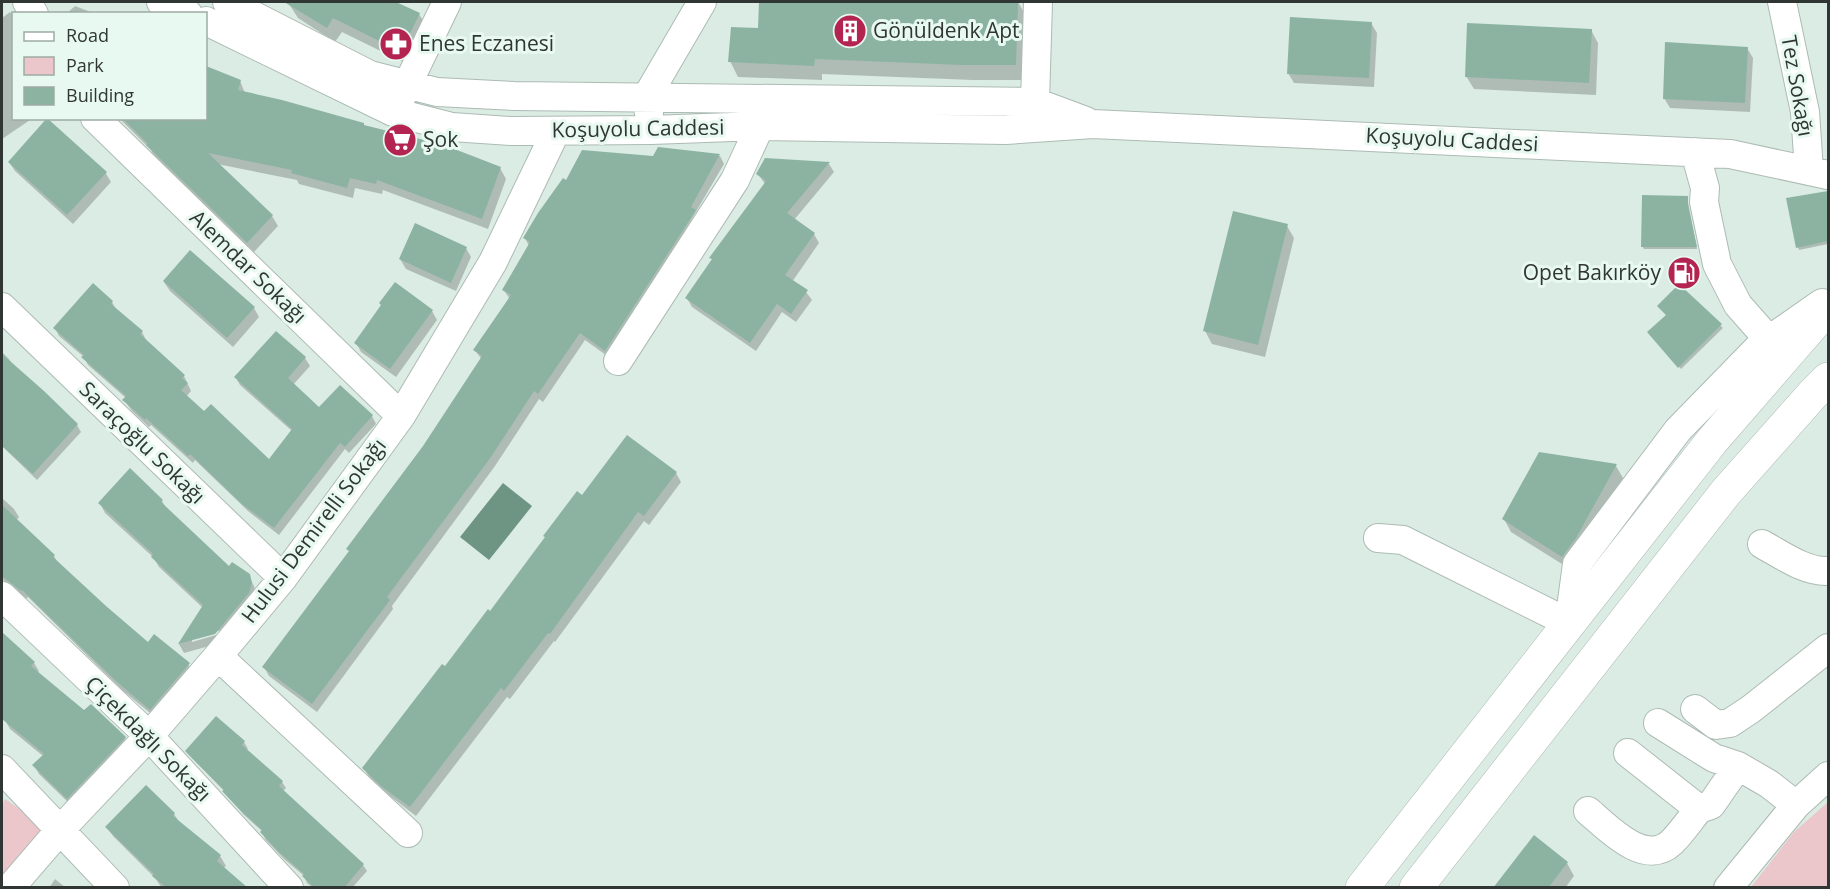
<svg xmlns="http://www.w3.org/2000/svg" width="1830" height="889" font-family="'Open Sans',sans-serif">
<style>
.green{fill:#ebc6cb}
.water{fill:#6e9484}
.shadow{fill:#0003;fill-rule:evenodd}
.building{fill:#8cb3a2}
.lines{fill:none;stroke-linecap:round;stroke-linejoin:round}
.minor-casing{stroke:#acbbb4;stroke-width:30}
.major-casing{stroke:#acbbb4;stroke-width:34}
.minor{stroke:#fff;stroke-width:28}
.major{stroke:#fff;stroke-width:33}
.labels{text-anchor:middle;stroke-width:6;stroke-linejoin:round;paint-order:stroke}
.poi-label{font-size:21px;fill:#303633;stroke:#e8f9f1;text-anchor:start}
.street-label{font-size:21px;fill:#303633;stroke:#e8f9f1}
</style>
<rect width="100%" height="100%" fill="#dbece4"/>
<path class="green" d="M5 799 45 826 2 882V806Z
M1828 802V887H1751L1794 832Z"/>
<path class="water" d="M503 483 532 506 489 560 460 537Z"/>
<path class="shadow" d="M290 2H393L419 14 428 29 409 65 342 32 335 42 298 18 289 4Z
M760 2H1018L1025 14 1024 80H972L822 74V80L738 77 730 61 759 29Z
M75 6 96 14H66Z
M10 12 14 17V118H33L2 139V18Z
M1371 23 1377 33 1374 87 1294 83 1288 73Z
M1591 30 1598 43 1596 95 1474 89 1466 76Z
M1747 48 1753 58 1750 112 1670 108 1664 98Z
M206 68 240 81 245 93 500 168 506 179 488 229 383 190 382 194 355 188 353 198 299 184 297 180 217 164 272 216 278 226 254 252 154 156 151 150 119 118H206Z
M659 149 720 156 724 164 610 358 585 340 543 402 539 399 495 466 392 606 393 609 317 712 269 676 264 667 350 553 348 549 434 433 482 360 475 350 509 298 504 290 529 246 525 238 567 182 654 158Z
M766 160 829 164 834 172 794 220 814 234 819 243 792 282 806 292 812 300 796 322 782 312 756 351 692 307 687 298 713 260 711 258 765 184 758 174Z
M9 162 105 172 111 182 73 224 15 171Z
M1828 192V244L1799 250 1788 199Z
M1687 197 1697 249H1644L1642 246Z
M1287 226 1294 238 1265 357 1212 344 1205 331Z
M466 248 471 257 456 291 406 269 400 259Z
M164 282 254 308 259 317 233 347 170 291Z
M93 285 112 302 117 311 142 332 146 340 184 376 191 391 186 397 269 462 292 431 240 385 236 378 276 333 305 358 310 366 293 385 320 409 372 416 376 424 349 453 345 449 279 535 248 511 195 460 193 463 151 425 149 427 132 411 124 400 126 398 88 365 84 357 59 336 55 328Z
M1679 286 1723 328 1681 369 1650 335 1667 316Z
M432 311 437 320 396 377 361 352 356 343Z
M2 352 9 359 13 366 77 425 81 432 37 480 2 446Z
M1616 466 1623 478 1583 551 1570 569 1511 532 1504 519Z
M676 473 681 482 649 525 644 521 555 642 554 641 510 699 507 697 416 816 390 796 369 777 364 768 446 668 582 497Z
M2 498 14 509 19 517 16 521 54 556 59 565 148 644 188 664 193 673 155 717 122 690 28 597 26 599 2 579Z
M162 501 168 511 230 569 248 575 254 586 256 594 220 643 184 653 179 644 203 608 159 567 153 557 105 513 100 503ZM222 630 223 633 192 642V638Z
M2 634 34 663 39 671 37 673 85 712 125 738 129 746 72 806 39 774 34 765 43 756 10 729 5 720 7 719 2 714Z
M216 718 244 742 248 749 246 750 282 782 286 788 283 791 363 865 367 871 352 888H313L307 883 303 875 284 859 265 839 263 832 243 814 224 791 191 757 187 751Z
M174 814 180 823 220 856 226 866 223 868 245 888H162L155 878 113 836 107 827Z
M1567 863 1574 876 1565 888H1495Z
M55 879 66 888H49Z"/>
<path class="building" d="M284 2H396L420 13 401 52 333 18 327 28Z
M759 2H1018L1016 65H962L815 59 814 66 728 62 731 27 758 28Z
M1290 17 1372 22 1369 78 1287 74Z
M1467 23 1592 29 1589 83 1465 77Z
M1665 42 1748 47 1745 103 1663 99Z
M206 66 241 80 238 90 282 100 364 123V125L444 145 501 167 482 219 377 180 376 184 350 178 347 188 291 173 292 170 208 153 273 215 247 243 146 145 148 144 122 118H206Z
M47 118 107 172 67 215 8 162Z
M658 147 720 154 691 207 696 210 605 351 580 333 538 394 534 391 491 457 387 597 390 600 312 704 262 667 349 551 346 549 423 446 482 356 473 350 511 295 502 290 530 242 523 238 538 213 563 178 566 180 582 150 653 156Z
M765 158 830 162 787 213 815 233 785 275 808 290 791 314 777 304 750 343 685 298 712 259 709 258 766 181 756 174Z
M1828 191V241L1796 248 1786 198Z
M1642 195 1688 196V205L1697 247H1641Z
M1233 211 1288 224 1258 345 1203 331Z
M415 223 467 247 451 283 399 259Z
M190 250 255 307 227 338 163 281Z
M395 282 433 310 390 369 354 343 381 305 379 303Z
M93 283 113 301 111 304 143 331 140 334 185 375 182 378 188 383 181 390 204 411 211 404 269 459 292 429 234 377 276 331 306 357 288 378 319 407 340 385 373 415 345 447 340 443 274 528 242 504 190 454 188 456 146 418 145 420 126 403 122 400 126 396 81 357 84 355 53 328Z
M1679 284 1722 324 1678 368 1647 332 1666 315 1657 306Z
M2 354 44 391 78 424 33 474 2 446Z
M627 435 677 472 644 516 638 512 550 634 548 633 504 691 501 688 410 807 382 787 362 768 442 664 445 666 488 609 490 611 545 537 543 536 577 491 582 495Z
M1539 452 1617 464 1576 538 1562 557 1502 519Z
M130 468 163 500 161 502 229 566 232 562 250 574 252 583 249 593 215 634 178 644 203 605 151 557 153 554 98 503Z
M2 505 55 555 53 557 106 606 148 642 154 634 190 663 150 710 116 681 22 590 21 591 2 576Z
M2 632 35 662 31 666 84 710 91 704 126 737 67 799 32 765 44 754 2 719Z
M216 716 245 741 242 745 283 781 279 786 364 864 344 888H315L302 876 304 874 279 852 260 832 262 830 238 808 222 791 224 790 185 751Z
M146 785 175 813 173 816 221 855 217 861 248 888H167L152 876 154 874 105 827Z
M1534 835 1568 862 1548 888H1493Z"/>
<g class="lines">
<defs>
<path id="minor" d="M27 2 34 14
M161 2 188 14
M227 2 370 75 437 92 514 96 1035 102 1086 121
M1782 2 1805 112 1809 170
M206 21 393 112 452 127 511 131 651 130 760 126 1006 130 1093 124 1730 154 1828 175
M399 102 447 2
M1035 102 1038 2
M649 113 646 98 702 2
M95 118 401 416
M1695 152 1705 188 1704 202 1717 264 1738 305 1769 340
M2 307 283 578
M618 361 735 180 760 126
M1378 538 1403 540 1569 623 1577 564 1678 430 1759 347 1822 303
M1762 544C1782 555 1805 572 1828 571
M2 596 149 736 289 888
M218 656 408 833
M1695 709 1716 725 1730 723 1751 709 1828 648
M1658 723 1714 758 1738 766 1769 784 1796 805
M1628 753 1699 809 1711 805 1738 766
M2 769 115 888
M1588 811C1608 828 1645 868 1672 842 1682 832 1690 820 1699 809
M10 888 60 830 149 736 218 656 283 578 401 416 493 262 556 131
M1728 888 1796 805 1828 776"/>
<path id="major" d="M1362 888 1712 441 1828 307
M1416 888 1726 492 1813 394 1828 379"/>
</defs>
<use href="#minor" class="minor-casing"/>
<use href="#major" class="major-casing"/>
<use href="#minor" class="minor"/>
<use href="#major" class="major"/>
</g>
<defs>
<symbol id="building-disc" viewBox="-11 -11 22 22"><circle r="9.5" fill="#b42450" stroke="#e8f9f1"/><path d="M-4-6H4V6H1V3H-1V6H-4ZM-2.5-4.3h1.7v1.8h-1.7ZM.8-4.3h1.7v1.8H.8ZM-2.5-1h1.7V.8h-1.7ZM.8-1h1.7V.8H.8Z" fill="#fff"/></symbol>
<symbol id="pharmacy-disc" viewBox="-11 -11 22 22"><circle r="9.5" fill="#b42450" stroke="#e8f9f1"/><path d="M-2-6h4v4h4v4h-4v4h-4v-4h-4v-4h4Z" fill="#fff"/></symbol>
<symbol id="supermarket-disc" viewBox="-11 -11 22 22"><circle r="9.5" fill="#b42450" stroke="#e8f9f1"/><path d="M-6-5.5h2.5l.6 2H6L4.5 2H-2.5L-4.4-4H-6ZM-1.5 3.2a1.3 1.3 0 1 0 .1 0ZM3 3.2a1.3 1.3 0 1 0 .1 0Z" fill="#fff"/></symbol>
<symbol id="fuel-disc" viewBox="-11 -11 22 22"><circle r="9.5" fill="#b42450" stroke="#e8f9f1"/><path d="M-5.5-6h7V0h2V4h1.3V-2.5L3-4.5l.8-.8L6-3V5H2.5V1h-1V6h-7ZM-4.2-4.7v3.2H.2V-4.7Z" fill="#fff"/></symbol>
</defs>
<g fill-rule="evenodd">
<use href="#building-disc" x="831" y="12" width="38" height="38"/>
<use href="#pharmacy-disc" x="377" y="25" width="38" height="38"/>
<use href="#supermarket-disc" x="381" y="121" width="38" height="38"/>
<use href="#fuel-disc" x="1665" y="254" width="38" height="38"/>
</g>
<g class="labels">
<g class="poi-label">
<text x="873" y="38">Gönüldenk Apt</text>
<text x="419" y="51">Enes Eczanesi</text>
<text x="423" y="147">Şok</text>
<text x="1661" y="280" text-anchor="end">Opet Bakırköy</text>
</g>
<g class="street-label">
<text transform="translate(1797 86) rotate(80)" y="7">Tez Sokağı</text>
<text transform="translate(638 129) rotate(-1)" y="7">Koşuyolu Caddesi</text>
<text transform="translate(1452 140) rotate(3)" y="7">Koşuyolu Caddesi</text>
<text transform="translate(248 267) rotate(44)" y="7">Alemdar Sokağı</text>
<text transform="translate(142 443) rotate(44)" y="7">Saraçoğlu Sokağı</text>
<text transform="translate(314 531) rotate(-53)" y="7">Hulusi Demirelli Sokağı</text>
<text transform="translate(148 739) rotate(45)" y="7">Çiçekdağlı Sokağı</text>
</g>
</g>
<rect width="1830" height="889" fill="none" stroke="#303633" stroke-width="6"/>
<rect x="12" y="12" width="195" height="108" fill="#e8f9f1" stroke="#9eaba5" stroke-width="1.5"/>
<rect x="24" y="32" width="30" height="9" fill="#ffffff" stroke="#9eaba5" stroke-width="1.5"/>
<text x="66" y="42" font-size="18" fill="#303633">Road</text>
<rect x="24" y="57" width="30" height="18" fill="#ebc6cb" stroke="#9eaba5" stroke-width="1.5"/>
<text x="66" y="72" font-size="18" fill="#303633">Park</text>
<rect x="24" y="87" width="30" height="18" fill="#8cb3a2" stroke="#9eaba5" stroke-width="1.5"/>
<text x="66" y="102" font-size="18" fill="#303633">Building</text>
</svg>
